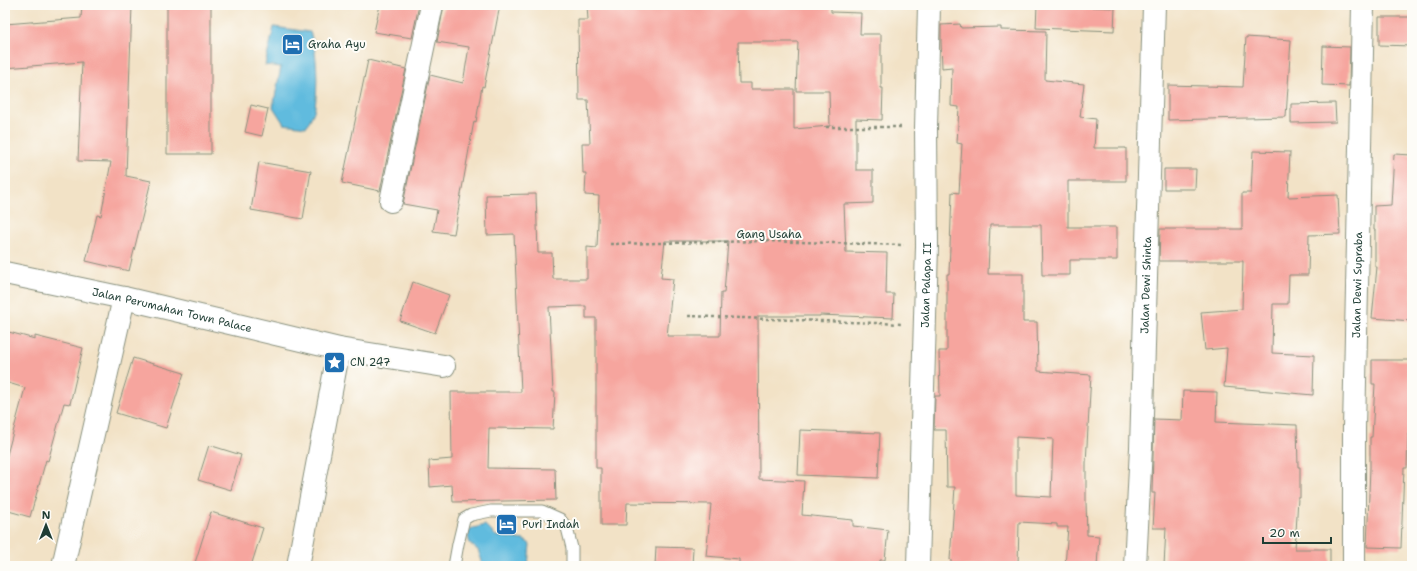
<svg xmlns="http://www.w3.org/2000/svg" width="1417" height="571" font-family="'Shantell Sans',sans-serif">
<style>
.water{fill:#61bbde;stroke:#407c89}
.building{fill:#f6a59e;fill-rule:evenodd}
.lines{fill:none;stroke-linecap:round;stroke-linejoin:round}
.service-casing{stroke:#88907d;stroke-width:13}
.minor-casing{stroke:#88907d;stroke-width:24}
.tertiary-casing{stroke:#88907d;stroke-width:24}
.path{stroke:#88907d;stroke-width:2.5;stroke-dasharray:3 3;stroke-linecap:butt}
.service{stroke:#fff;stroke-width:11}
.minor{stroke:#fff;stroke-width:22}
.tertiary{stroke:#fff;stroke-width:22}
.labels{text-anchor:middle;stroke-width:4;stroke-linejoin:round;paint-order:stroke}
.poi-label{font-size:11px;fill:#1f3d34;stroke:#fdfcf7;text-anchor:start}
.street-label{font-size:11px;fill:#1f3d34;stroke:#fdfcf7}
</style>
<rect width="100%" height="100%" fill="#fdfcf7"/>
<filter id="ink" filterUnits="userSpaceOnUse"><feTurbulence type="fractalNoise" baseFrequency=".025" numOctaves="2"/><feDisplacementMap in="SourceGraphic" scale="8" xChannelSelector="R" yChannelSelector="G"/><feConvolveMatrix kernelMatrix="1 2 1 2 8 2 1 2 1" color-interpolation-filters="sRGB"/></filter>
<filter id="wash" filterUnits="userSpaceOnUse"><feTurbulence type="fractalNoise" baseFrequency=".012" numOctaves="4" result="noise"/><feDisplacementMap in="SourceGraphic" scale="16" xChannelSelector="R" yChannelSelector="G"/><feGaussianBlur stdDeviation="0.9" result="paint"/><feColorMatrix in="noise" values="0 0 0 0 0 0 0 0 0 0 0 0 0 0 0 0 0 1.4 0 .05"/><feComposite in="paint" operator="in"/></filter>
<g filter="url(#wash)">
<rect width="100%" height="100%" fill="#f2e2c6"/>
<path class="water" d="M274 27 310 32C318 53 318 85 315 107 314 114 309 121 306 127L284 124 273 107 281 67 265 65Z
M485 525 496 536 524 540 530 544 528 566H478L482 561 478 550 470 544 468 536 470 529Z"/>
<g id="blocks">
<path class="building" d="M82 5H132L126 176 151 181 129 271 86 261 97 215 101 216 111 162 78 161 82 62 5 68V24L81 18Z
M167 5H211V154H167Z
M380 5H419L412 38 374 32Z
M444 5H500L484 87 482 86 476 122 474 121 454 234 433 231 437 210 403 204 430 75 463 83 469 47 437 42Z
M587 5H831V12L861 13 860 34H881V88H883L882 120 856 119V170H873V203L844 204 846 252 887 253 886 294H894L893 318 820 315V316H758L759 479 804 481 802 515 853 520V526L888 530 885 560H880V566H739V559L706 556 711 504 627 503 626 525H601V468H596V318H586V306L549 307 553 392H555L553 429 489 428 488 468 555 469 556 500 453 502 452 485 430 487 429 461 452 459 451 392H521L514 234 487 235 486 195 536 194 538 253H552L553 279H587V247L597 248 599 196 585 195 586 173H583L582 143H590L588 100H579L578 20H588ZM738 42H798L796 91H829L830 126 794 129V89H751V83H739ZM665 241H728L724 293H721L720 336H667L673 279 661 278Z
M1037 5 1115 8 1114 31 1036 28Z
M1379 17H1412V46L1379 45Z
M960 24 961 28 1001 27V30L1046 31 1045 80 1084 84 1080 117 1096 119 1094 148H1126V181H1068V227H1117V260H1070V275H1042L1041 225H990L988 274H1023V322H1037L1038 371 1091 375 1086 463V502L1087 535 1099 536 1097 566H1065L1068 527H1057V524L1019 522 1018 566H951V560H950L955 487H947L946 430H934L935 396H940L939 351H947V274H949L952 192 959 193 962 144 957 143 959 107 951 106 952 67 942 68 941 41V25ZM1016 437 1053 439 1051 497 1016 495Z
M1246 37 1291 40 1286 117 1168 120V85L1243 87Z
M1323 46 1350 47 1349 86 1322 85Z
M368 60 406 69 380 191 342 183Z
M1335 103 1336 122 1291 123V104Z
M251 105 268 109 262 136 245 132Z
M1253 151 1290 152 1288 197 1338 195 1340 234 1309 235 1308 275H1289L1288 304H1273L1272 353 1314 355 1313 395 1224 387 1227 348 1205 350 1201 312 1242 309 1243 261H1159L1160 229H1242V193H1251Z
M1394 154 1412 155V321L1372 318 1377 267H1375V230H1374V206L1391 205Z
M259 162 311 171 303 219 251 210Z
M1164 169H1196L1195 189H1164Z
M413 282 449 295 435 333 400 321Z
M5 331 35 339V336L83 348 70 404 64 403 48 461 46 460 30 517 5 510V462L25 388 5 382Z
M133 358 184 373 166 428 116 413Z
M1372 360H1411V404H1412V435L1408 434 1407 468H1404L1401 548 1367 547 1370 467V437H1372L1375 384H1372Z
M1183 391 1217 392 1216 422 1297 425 1298 467H1300V498H1298L1295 549H1330V566H1164L1166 528H1153L1155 493H1152L1154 419 1182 420Z
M800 430 880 433 878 478 798 475Z
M209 445 241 455 231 490 198 480Z
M211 512 263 528 251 566H194Z
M656 547 693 548 692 566H655Z"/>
</g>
</g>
<g filter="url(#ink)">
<use href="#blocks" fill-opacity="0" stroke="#88907d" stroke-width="1"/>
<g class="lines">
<defs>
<path id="service" d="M454 566 458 544 464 519 471 515 491 511H542L560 519 567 528 572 548V566"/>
<g id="minor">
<path d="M391 201 432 5"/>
<path id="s1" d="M5 273 124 298 339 349 444 366"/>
<path d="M63 566 124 298"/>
<path d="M298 566 339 349"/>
<path id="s2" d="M1135 566 1141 448 1154 5"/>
<path id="s3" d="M1354 566V429L1363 5"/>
</g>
<g id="tertiary">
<path id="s4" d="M918 566 927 246 926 128 929 5"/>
</g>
</defs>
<use href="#service" class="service-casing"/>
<use href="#minor" class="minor-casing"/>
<use href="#tertiary" class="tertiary-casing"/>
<path class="path" d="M826 127H903
M610 244 763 241 904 245
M688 316 903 324"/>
<use href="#service" class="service"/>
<use href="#minor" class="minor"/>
<use href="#tertiary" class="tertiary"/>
</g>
</g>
<defs>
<symbol id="hotel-square" viewBox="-11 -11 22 22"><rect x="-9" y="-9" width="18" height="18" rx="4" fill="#1f6fb2" stroke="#fdfcf7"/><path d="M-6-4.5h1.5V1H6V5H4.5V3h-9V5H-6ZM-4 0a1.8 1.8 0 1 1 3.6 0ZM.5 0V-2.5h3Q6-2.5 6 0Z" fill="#fff"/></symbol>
<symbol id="sight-square" viewBox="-11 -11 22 22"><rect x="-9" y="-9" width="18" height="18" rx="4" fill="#1f6fb2" stroke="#fdfcf7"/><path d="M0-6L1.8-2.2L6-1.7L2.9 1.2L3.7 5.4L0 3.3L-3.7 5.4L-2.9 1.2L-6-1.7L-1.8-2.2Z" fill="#fff"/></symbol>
</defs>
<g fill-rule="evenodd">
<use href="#hotel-square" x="280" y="32" width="25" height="25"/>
<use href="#sight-square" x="322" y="350" width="25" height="25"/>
<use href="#hotel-square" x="494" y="512" width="25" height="25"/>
</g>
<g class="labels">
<g class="poi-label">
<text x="308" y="48">Graha Ayu</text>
<text x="350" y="366">CN 247</text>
<text x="522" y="528">Puri Indah</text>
</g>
<g class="street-label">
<text x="769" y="238">Gang Usaha</text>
<text dy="4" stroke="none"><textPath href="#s3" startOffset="281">Jalan Dewi Supraba</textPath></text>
<text dy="4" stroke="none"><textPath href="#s4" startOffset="281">Jalan Palapa II</textPath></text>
<text dy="4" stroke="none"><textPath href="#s2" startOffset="281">Jalan Dewi Shinta</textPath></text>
<text dy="4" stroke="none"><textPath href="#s1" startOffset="171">Jalan Perumahan Town Palace</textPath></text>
</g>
</g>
<rect width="1417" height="571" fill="none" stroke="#fdfcf7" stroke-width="20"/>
<g transform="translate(46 525)" stroke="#fdfcf7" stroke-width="3" paint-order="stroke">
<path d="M0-3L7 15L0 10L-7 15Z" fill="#1f3d34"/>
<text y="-6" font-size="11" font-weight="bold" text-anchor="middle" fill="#1f3d34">N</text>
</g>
<path d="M1263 537v6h68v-6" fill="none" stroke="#1f3d34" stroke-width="2"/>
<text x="1269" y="537" font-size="12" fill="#1f3d34" stroke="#fdfcf7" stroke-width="3" paint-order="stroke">20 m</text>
</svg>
